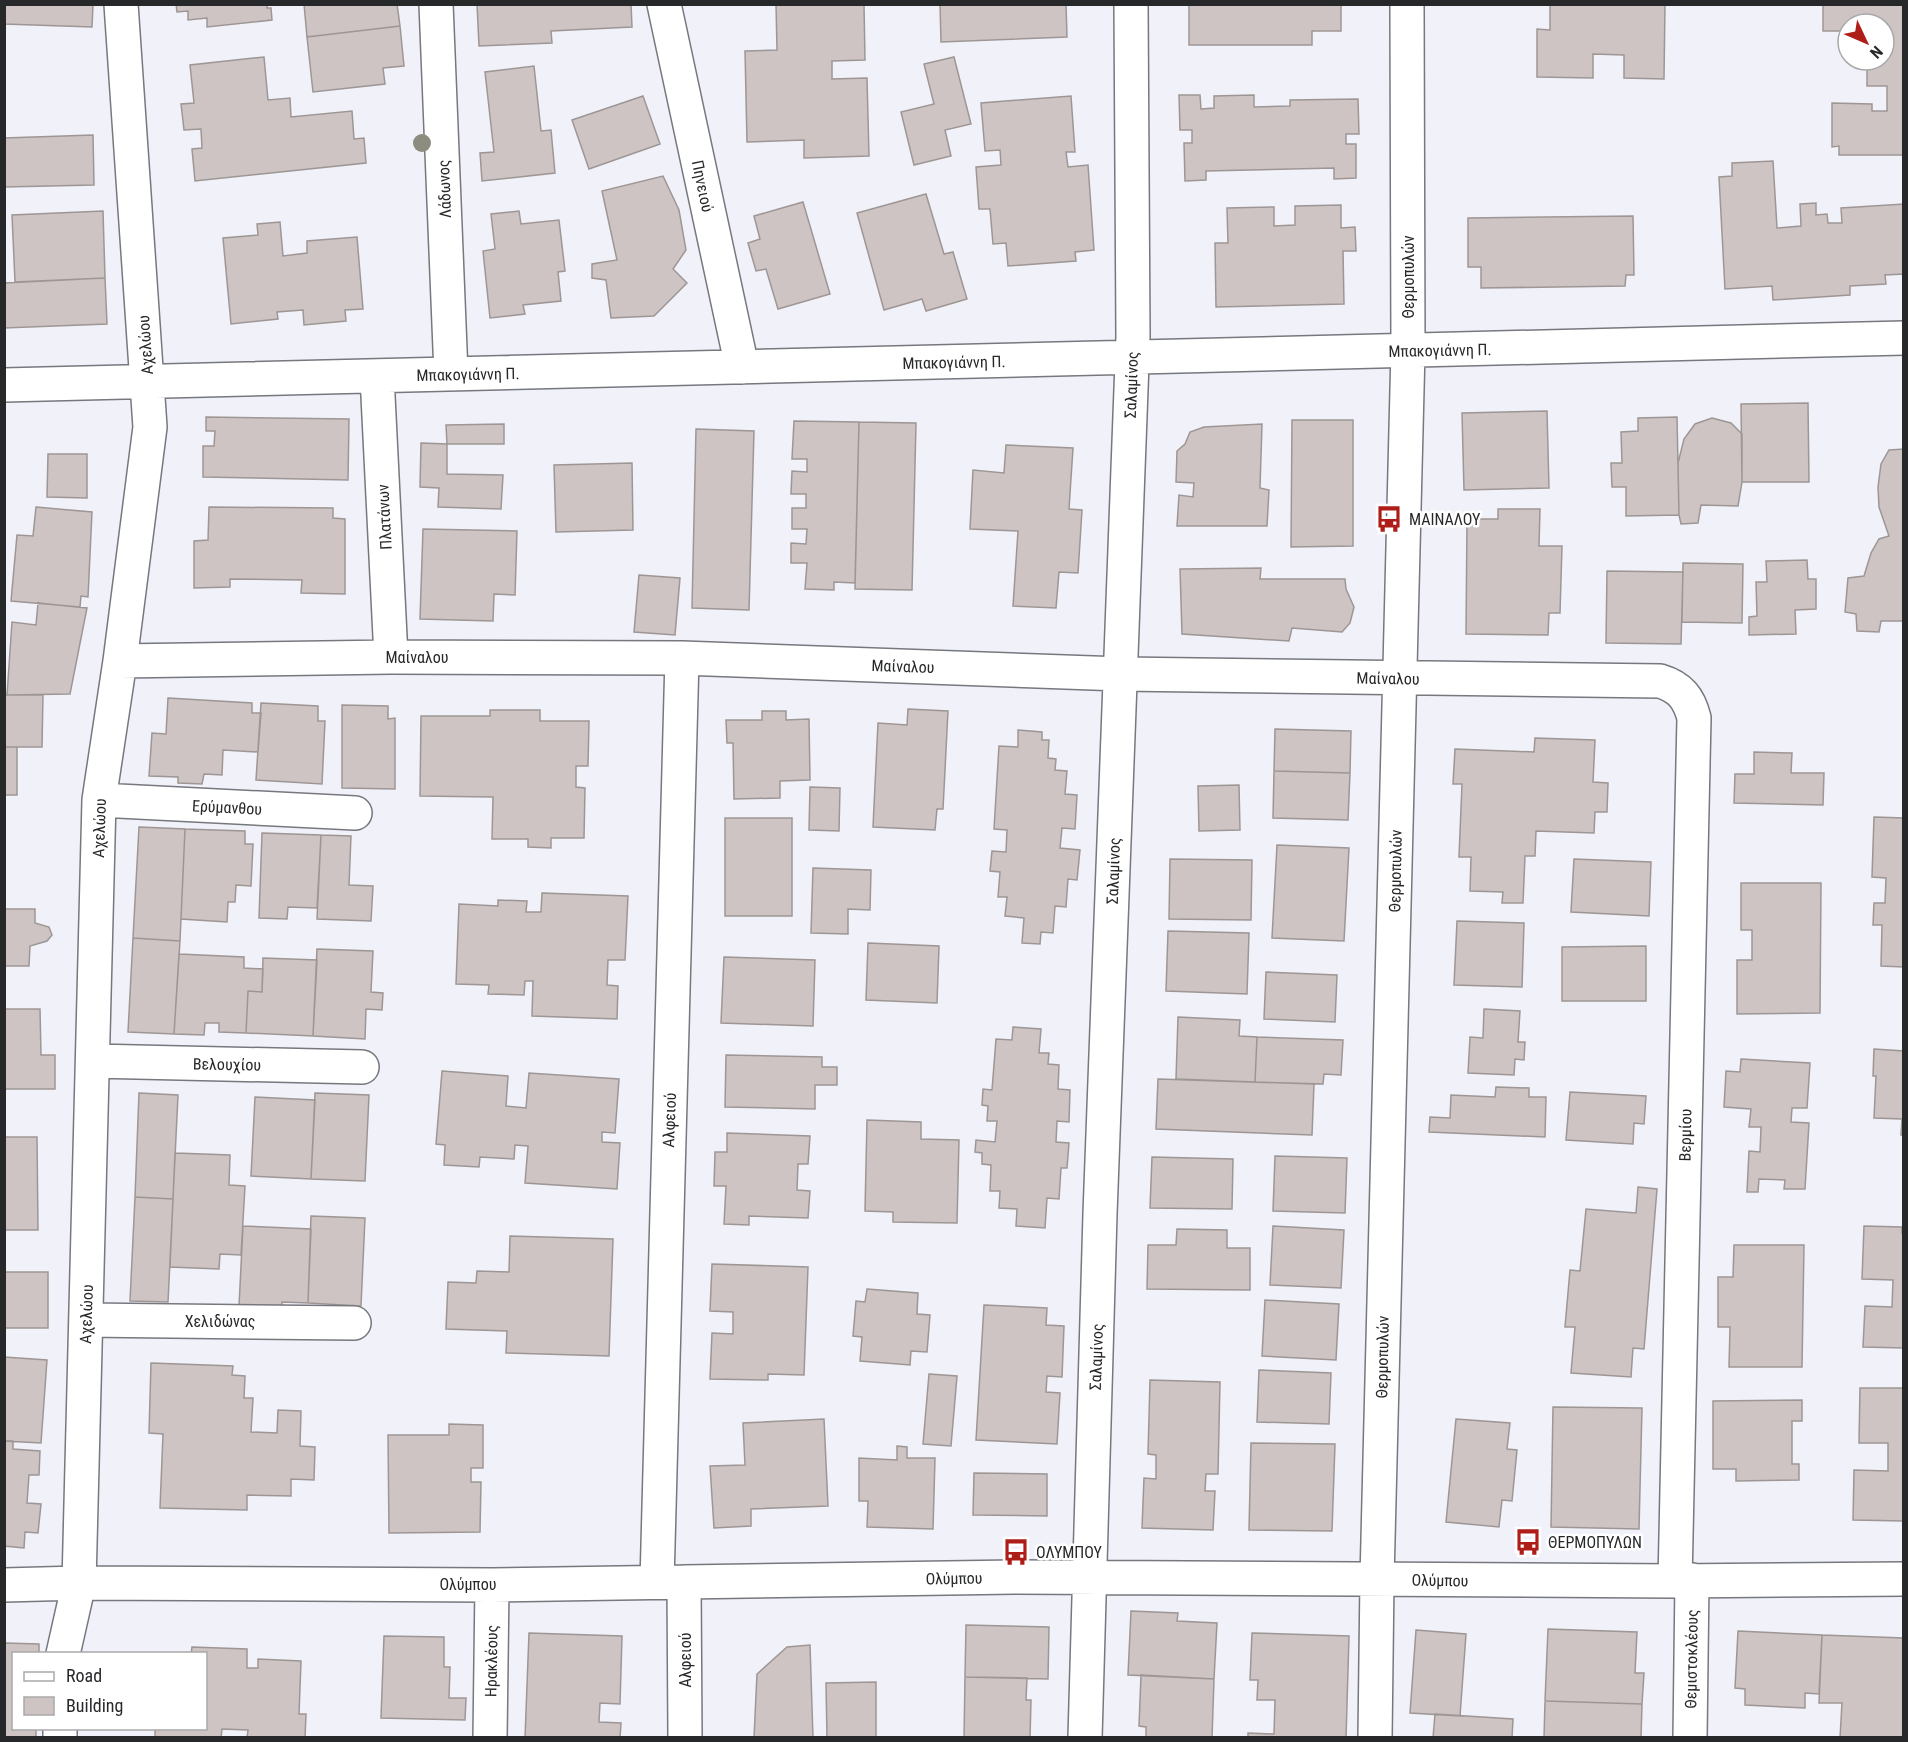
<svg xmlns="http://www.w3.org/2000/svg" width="1908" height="1742" font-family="'Roboto Condensed',sans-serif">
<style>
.building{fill:#cdc4c3;stroke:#9e9695;stroke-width:1.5}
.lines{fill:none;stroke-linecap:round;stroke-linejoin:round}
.minor-casing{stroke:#76787e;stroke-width:36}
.minor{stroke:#fff;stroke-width:33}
.tree{fill:#8c8d7e}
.labels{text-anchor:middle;stroke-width:5;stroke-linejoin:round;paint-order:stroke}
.street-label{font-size:16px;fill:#27282a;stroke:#fff}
.poi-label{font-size:16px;fill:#27282a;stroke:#fff;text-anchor:start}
</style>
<rect width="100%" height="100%" fill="#f0f1f9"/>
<path class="building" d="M4 4H93L92 27 4 24Z
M176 4H267V8H271L272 20 207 27V18L188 20V11L177 12Z
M304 4H397L400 26 307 37Z
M477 4H631L632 27 551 31 552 43 479 46Z
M776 4H864L865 60 832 61V79L867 78 869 156 804 158V140L747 142 745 51 777 50Z
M940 4H1066L1067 37 941 42Z
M1189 4H1341V31H1312V45H1189Z
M1550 4H1665L1664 79 1624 78V55L1593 54V78L1537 77V29L1550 30Z
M1823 4H1904V155H1839V146L1832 147V103L1872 104V111H1887V86H1867V60L1887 58V24H1848V31H1823Z
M400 26 404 66 383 68 385 84 313 92 307 37Z
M264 57 268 100 290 98 291 117 352 111 354 139 364 138 366 163 195 181 192 149 202 148 201 129 184 130 181 104 194 103 190 65Z
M954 57 971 124 945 130 951 156 914 165 901 112 934 104 924 64Z
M534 66 541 131 551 130 555 173 482 181 480 153 494 152 485 72Z
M1179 95H1200L1201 109 1214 108V96L1254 95V107L1290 106V100L1358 99 1359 134H1346V144H1356V178L1334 179V168L1206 171V180L1185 181 1184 143H1192V130H1180Z
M643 96 660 144 589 169 572 120Z
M1071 96 1075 152H1066L1068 167 1088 165 1094 250 1075 252 1076 261 1008 266 1006 243 993 244 990 209H979L976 167 1001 165 1000 150 985 151 981 103Z
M93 135 94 185 4 187V138Z
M1773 161 1777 228 1801 226 1800 204 1816 203V215L1827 214 1828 223H1842L1841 208 1904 204V274L1885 275 1886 284 1850 286V295L1773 300 1772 286 1725 289 1719 177 1732 176V163Z
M663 176 679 210 686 250 673 269 687 283 654 316 611 318 606 280 592 278V264L617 260 602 191Z
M926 194 944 254 953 252 967 299 926 311 922 299 884 310 857 213Z
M803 202 830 294 778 309 766 269 756 271 748 243 760 239 754 216Z
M1341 205V228L1355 227 1356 251H1343L1344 304 1216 307 1215 243H1228L1227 208 1274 207V226L1295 225V206Z
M103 211 105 278 15 282 12 215Z
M519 211 521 224 559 220 565 271 558 272 561 301 523 305 525 314 490 318 483 251 495 249 491 214Z
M1633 216 1634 275H1626L1625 286 1481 288V267H1468V218Z
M280 222 283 256 307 253V241L357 237 363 309 345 310 346 321 304 325 303 310 277 312 278 319 231 324 223 238 258 235 257 224Z
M105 278 107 324 4 328V283Z
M1808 403 1809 482H1742L1741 404Z
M1547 411 1549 488 1464 490 1462 413Z
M206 417 349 419 348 480 203 477V446H214L215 431H206Z
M1677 417 1679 515 1626 516V487H1612L1611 463H1622L1621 432 1638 431V418Z
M1712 418 1731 423 1742 434V482L1738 506 1701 505 1698 523 1681 524 1679 515 1678 463 1684 439 1695 424Z
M1292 420H1353V546L1291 547Z
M794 421 859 422 855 583 834 582V590L805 589 807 563H791V543L806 544 807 529H792V508H806V494H791L792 471 807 472V459H792Z
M859 422 916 423 912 590 855 589Z
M504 424V444H447L446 425Z
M1262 424 1260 488 1269 490 1267 526H1177L1179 495 1193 497 1194 483 1176 482 1177 451 1185 444 1190 432 1204 427Z
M696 429 754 431 749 610 692 608Z
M421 443 447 444V474L503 475 501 509 438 507 439 488 420 487Z
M1006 445 1073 448 1069 509 1082 510 1078 573 1059 572 1056 608 1013 606 1018 531 970 529 973 470 1004 473Z
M1904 449V621H1881L1879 632 1857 631 1856 614 1845 612 1848 578 1864 576 1871 553 1879 539 1889 536 1879 507 1878 487 1881 464 1889 450Z
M48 454H87V498L47 497Z
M632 463 633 530 556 532 554 465Z
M36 507 92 512 88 597 81 596 80 607 11 601 17 535 33 536Z
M209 507 333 508V518L345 519V594L301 593 302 580 230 579V587L194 588V541L208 540Z
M1498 509H1540L1539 546H1562L1560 613H1549L1548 635 1466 634 1467 519H1498Z
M423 529 517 531 515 595 494 594 493 621 420 619Z
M1807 560 1808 579H1816V609L1795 610 1796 634 1749 635V617L1757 616 1756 582H1767L1766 561Z
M1683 563 1743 564 1742 623 1682 622Z
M1261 568 1260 579H1345L1346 589 1354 607 1350 623 1342 632 1292 628 1289 641 1182 634 1180 569Z
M1607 571 1683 572 1681 644 1606 643Z
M639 575 680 578 675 635 634 632Z
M38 603 87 608 70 694 7 695 12 622 36 625Z
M4 695H43L42 747H4Z
M168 698 252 703V713H261L258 752 223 750 222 775 204 774 202 784 178 783V777L149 776 152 733 166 734Z
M261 703 318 706V721H325L322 784 256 780Z
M342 705 388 706V719L395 718V789L342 788Z
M908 709 948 711 943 809H937L935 830 873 827 878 723 907 725Z
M490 710H540V721H589L588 766H576V787L585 788 584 838H551V848L528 847V839H492L493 797 420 796 421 716H490Z
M762 711H786V720L809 719 810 780 780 781V798L734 799 733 743H727L726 720H762Z
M1275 729 1351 731 1350 773 1274 771Z
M1018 730 1042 732V740H1049L1048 758 1056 759 1055 770 1067 771 1065 794 1077 795 1075 829 1062 828 1060 848 1080 850 1077 880 1068 879 1066 907 1055 906 1053 933 1041 932 1040 944 1022 943 1024 918 1005 916 1007 897H998L1000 872 990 871 992 851 1006 852 1007 830 994 829 999 746 1018 747Z
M1535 738 1595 740 1593 782 1608 783 1607 812H1595L1594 833 1536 831 1535 856H1525L1523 903H1502L1503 892 1470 891 1471 857H1459L1462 784H1453L1455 749 1534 752Z
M4 747H17V795H4Z
M1754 752 1792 753 1791 773H1824L1823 805 1734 803 1735 774H1754Z
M1274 771 1350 773 1348 820 1273 818Z
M1239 785 1240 830 1199 831 1198 786Z
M810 787 840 788 839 831 809 830Z
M1874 817 1904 818V967L1881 966 1882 925H1873L1874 903H1885L1886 878 1872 877Z
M725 818H792V916H725Z
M139 827 185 829 180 941 133 938Z
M185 829 245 831V844H253L251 886 236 885 235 902H228L227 922 181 919Z
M262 833 321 835 317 908 288 907 287 919 259 918Z
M321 835 351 836 349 885 373 886 371 921 317 919Z
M1277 845 1349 848 1344 941 1272 938Z
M1170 859 1252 860 1251 920 1169 919Z
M1574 859 1651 862 1649 916 1571 912Z
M813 868 871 870 870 910 848 909V934L811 933Z
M1741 883H1821L1820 1013 1737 1014V960H1752V930H1741Z
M542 893 628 896 625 960H608L607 985 618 986 617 1019 532 1016 533 981H525L524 995 488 994 489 985 456 984 459 904 498 906V900L527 901 526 912H541Z
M4 909H35V923L49 927 52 935 47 941 30 946 29 966H4Z
M1457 921 1524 923 1522 987 1454 985Z
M1168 931 1249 933 1247 994 1166 991Z
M133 938 180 941 174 1034 128 1032Z
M868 943 939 946 937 1003 866 1000Z
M1646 946V1001H1562V947Z
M317 949 373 951 371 992 383 993 382 1010 366 1009 365 1039 313 1036Z
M179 954 244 957V968L263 969 262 992 248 991 246 1033 219 1032V1023H205L204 1035 174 1034Z
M724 957 815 960 813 1026 721 1023Z
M263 958 317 960 313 1036 246 1033 248 991 262 992Z
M1266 972 1337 975 1335 1022 1264 1019Z
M4 1009H40L41 1055H55V1089H4Z
M1484 1009 1520 1011 1518 1042H1525L1524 1060 1515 1059 1514 1075 1468 1073 1470 1037 1483 1038Z
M1178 1017 1240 1020 1239 1036 1257 1037 1255 1082 1176 1079Z
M1013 1027 1041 1029 1039 1053H1049L1048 1064 1059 1065 1058 1089 1070 1090 1069 1122 1057 1121 1056 1142 1069 1143 1067 1168H1061L1059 1199 1047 1198 1045 1228 1016 1226 1017 1209 999 1208 1000 1191H990L991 1165 982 1164V1153L975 1152 976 1140 995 1142 997 1121H987L988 1106 982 1105 983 1089 992 1090 996 1039 1012 1040Z
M1257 1037 1343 1040 1341 1075 1324 1074 1323 1084 1255 1082Z
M1874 1049 1904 1051V1135H1901L1902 1119 1874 1118 1876 1076H1873Z
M726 1055 822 1057V1067H837V1085H815V1109L725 1107Z
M1741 1059 1810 1063 1807 1108H1792L1791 1122 1809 1123 1805 1189H1784L1785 1180 1759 1179 1758 1192H1747L1749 1151 1760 1152 1761 1127H1749L1751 1109 1724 1107 1726 1071 1740 1072Z
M442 1071 508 1076 506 1106 526 1108 529 1073 619 1079 615 1133 602 1132V1142L620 1143 617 1189 525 1183 528 1146 515 1145 514 1159 480 1157 479 1167 444 1165 445 1145 436 1144Z
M1158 1079 1314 1084 1312 1135 1156 1129Z
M1496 1087 1529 1088V1097H1546L1545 1137 1429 1132 1430 1117 1450 1118 1451 1095 1495 1097Z
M1570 1092 1646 1096 1644 1124 1634 1123 1633 1144 1566 1140Z
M139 1093 178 1095 173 1199 135 1197Z
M315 1093 369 1095 365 1181 311 1179Z
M255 1097 315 1100 311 1179 251 1176Z
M867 1120 921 1122V1139L959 1140 957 1223 893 1222V1212L865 1211Z
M727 1133 810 1136 808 1164H798L797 1190 810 1191 808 1218 749 1216V1225L724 1224 726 1186H714L715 1152H727Z
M4 1137H37L38 1230H4Z
M175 1153 230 1155 229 1185 245 1186 241 1255 220 1254 219 1269 170 1267Z
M1275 1156 1347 1158 1345 1213 1273 1211Z
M1152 1157 1233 1159 1232 1209 1150 1208Z
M1638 1187 1657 1189 1644 1349 1633 1348 1631 1377 1571 1373 1575 1327H1565L1570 1270 1580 1271 1586 1209 1636 1213Z
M135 1197 173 1199 168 1302 130 1301Z
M311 1216 365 1218 361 1306 308 1303Z
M243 1226 311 1229 308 1303 282 1302V1308L239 1306Z
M1273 1226 1344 1230 1341 1288 1270 1285Z
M1864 1226 1902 1227V1233H1904V1348L1863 1347 1865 1306 1892 1307 1893 1280 1862 1279Z
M1177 1229 1227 1230V1248H1250V1290L1147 1289 1148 1245H1176Z
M510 1236 613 1239 609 1356 506 1353 507 1331 446 1329 448 1282 476 1283 477 1271 509 1272Z
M1734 1245H1804L1802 1367H1729L1730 1327H1718V1277H1733Z
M712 1264 808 1267 804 1375 768 1374V1380L710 1379 712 1333 733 1334V1312L710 1311Z
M4 1272H48V1328H4Z
M867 1289 918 1293 917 1314 930 1315 927 1352 911 1351 910 1365 860 1361 862 1337 853 1336 856 1301 865 1302Z
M1265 1300 1339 1304 1336 1360 1262 1356Z
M984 1305 1047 1308 1046 1325 1064 1326 1062 1377 1047 1376 1046 1392 1060 1393 1057 1444 976 1440Z
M4 1357 47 1360 41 1443 4 1441Z
M151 1363 233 1366 232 1375 245 1376 244 1398H253L251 1432 277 1433 278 1410 301 1411 300 1446 315 1447 314 1480 291 1479V1496L247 1495V1510L160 1508 163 1434 149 1433Z
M1259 1370 1331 1373 1329 1424 1257 1422Z
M929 1374 957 1376 951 1446 923 1444Z
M1150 1380 1220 1382 1218 1474H1206L1205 1491H1215L1213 1530 1142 1528 1144 1478 1156 1479V1455L1148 1454Z
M1860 1388H1904V1521L1853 1520 1854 1470 1888 1471V1443H1859Z
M1802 1400V1421H1792V1464H1799V1480L1736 1481V1469H1713V1401Z
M1553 1407 1642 1408 1639 1529 1551 1527Z
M824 1419 828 1506 751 1509V1526L714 1528 710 1466 745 1465 743 1423Z
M1456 1419 1510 1423 1507 1449 1517 1450 1512 1501 1502 1500 1499 1527 1446 1522Z
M449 1424 483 1425V1468H471V1482H481L480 1532 389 1533 388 1435H449Z
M4 1441H13V1449L40 1451 39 1475H29L27 1503 41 1504 38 1533 25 1532 24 1548 4 1546Z
M1251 1443 1335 1444 1332 1531 1249 1530Z
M897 1446 907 1447V1458H935L933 1529 867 1527 868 1501H859V1458L897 1460Z
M974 1473 1047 1474V1516L973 1515Z
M1131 1611 1178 1613 1177 1621 1217 1623 1214 1679 1128 1675Z
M966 1625 1049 1627 1048 1679 965 1677Z
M1548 1629 1637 1632 1635 1673H1644L1642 1704 1545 1701Z
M1416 1630 1466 1634 1460 1716 1410 1713Z
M1738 1631 1822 1635 1819 1694 1805 1693V1708L1745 1705V1689L1735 1688Z
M529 1633 622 1636 620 1704 600 1703 599 1722 621 1723 620 1738H525Z
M1252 1633 1349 1636 1346 1738H1248V1733L1274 1734 1275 1700H1257L1258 1680H1250Z
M1822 1635 1904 1638V1738H1840L1842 1703H1819Z
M384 1636 444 1637V1667H450L449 1698H466L465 1720 381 1718Z
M4 1643 39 1644V1654H14V1728H36V1738H4Z
M810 1645 813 1738H754L757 1674 787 1647Z
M192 1647 247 1649V1668H258V1659L301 1661 299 1714H306L305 1738H247L248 1730 222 1729 221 1738H155V1728H206V1654H191Z
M1141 1675 1214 1679 1212 1738H1146V1727L1139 1726Z
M965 1677 1027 1678 1026 1700H1031L1030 1738H964Z
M876 1682V1738H827L826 1683Z
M1545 1701 1642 1704 1641 1738H1544Z
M1435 1714 1513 1719 1512 1738H1433Z"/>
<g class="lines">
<defs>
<path id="minor" d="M436 4 451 374
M664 4 742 367
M377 376 391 657
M4 385 1904 338
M120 661 391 657 682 658 1121 674 1660 681C1680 687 1689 698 1694 718L1675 1581
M99 800 355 813
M93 1061 362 1067
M86 1320 354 1323
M657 1582 682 658
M684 1582 685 1738
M4 1585 79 1583 492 1585 1015 1577 1675 1581 1904 1579
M63 1654 79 1583 99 800 120 661 150 427 121 4
M60 1738V1728
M490 1738 492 1585
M1085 1738 1100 1214 1133 336 1131 4
M1375 1738 1377 1579 1408 350 1407 4
M1690 1738 1692 1580"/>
</defs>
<use href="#minor" class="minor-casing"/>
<use href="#minor" class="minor"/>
</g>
<circle class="tree" cx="422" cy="143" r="9"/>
<defs>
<symbol id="bus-bare" viewBox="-9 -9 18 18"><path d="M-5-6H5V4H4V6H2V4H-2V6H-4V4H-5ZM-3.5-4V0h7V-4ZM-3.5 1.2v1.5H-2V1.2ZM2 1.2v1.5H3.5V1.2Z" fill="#ae1d18" stroke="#fff" stroke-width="2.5" paint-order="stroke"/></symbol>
</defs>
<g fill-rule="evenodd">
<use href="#bus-bare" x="1370" y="500" width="38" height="38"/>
<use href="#bus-bare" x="1509" y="1523" width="38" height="38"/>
<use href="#bus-bare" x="997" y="1533" width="38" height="38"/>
</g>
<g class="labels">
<g class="street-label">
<text transform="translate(703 186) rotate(78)" y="6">Πηνειού</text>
<text transform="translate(444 189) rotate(-92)" y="6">Λάδωνος</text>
<text transform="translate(1408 277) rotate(-90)" y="6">Θερμοπυλών</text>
<text transform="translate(145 345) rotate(-94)" y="6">Αχελώου</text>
<text transform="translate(1440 350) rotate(-1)" y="6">Μπακογιάννη Π.</text>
<text transform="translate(954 362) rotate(-1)" y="6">Μπακογιάννη Π.</text>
<text transform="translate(468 374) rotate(-1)" y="6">Μπακογιάννη Π.</text>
<text transform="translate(1131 385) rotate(-88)" y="6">Σαλαμίνος</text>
<text transform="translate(384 517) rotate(-93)" y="6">Πλατάνων</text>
<text x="417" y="663">Μαίναλου</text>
<text transform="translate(903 666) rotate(2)" y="6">Μαίναλου</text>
<text transform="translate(1388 678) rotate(1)" y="6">Μαίναλου</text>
<text transform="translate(227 807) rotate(3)" y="6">Ερύμανθου</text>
<text transform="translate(99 828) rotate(-88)" y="6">Αχελώου</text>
<text transform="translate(1113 871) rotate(-88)" y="6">Σαλαμίνος</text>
<text transform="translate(1395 871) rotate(-89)" y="6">Θερμοπυλών</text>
<text transform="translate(227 1064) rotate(1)" y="6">Βελουχίου</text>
<text transform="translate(669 1120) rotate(-88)" y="6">Αλφειού</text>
<text transform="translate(1685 1135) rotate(-89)" y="6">Βερμίου</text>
<text transform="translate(86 1314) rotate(-88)" y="6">Αχελώου</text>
<text x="220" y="1327">Χελιδώνας</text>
<text transform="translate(1096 1357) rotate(-88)" y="6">Σαλαμίνος</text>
<text transform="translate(1382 1357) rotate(-89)" y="6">Θερμοπυλών</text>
<text transform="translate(954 1578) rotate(-1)" y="6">Ολύμπου</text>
<text transform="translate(1440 1580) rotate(1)" y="6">Ολύμπου</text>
<text x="468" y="1590">Ολύμπου</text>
<text transform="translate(1691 1659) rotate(-89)" y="6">Θεμιστοκλέους</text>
<text transform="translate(685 1660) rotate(-90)" y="6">Αλφειού</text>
<text transform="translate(491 1661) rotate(-89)" y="6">Ηρακλέους</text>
</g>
<g class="poi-label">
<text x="1409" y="525">ΜΑΙΝΑΛΟΥ</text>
<text x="1548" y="1548">ΘΕΡΜΟΠΥΛΩΝ</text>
<text x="1036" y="1558">ΟΛΥΜΠΟΥ</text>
</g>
</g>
<rect width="1908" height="1742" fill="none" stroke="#27282a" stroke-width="12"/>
<rect x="12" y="1652" width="195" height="78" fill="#ffffff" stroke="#a9a9aa" stroke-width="1.5"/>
<rect x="24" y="1672" width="30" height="9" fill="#ffffff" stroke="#a9a9aa" stroke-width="1.5"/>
<text x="66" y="1682" font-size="18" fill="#27282a">Road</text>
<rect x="24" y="1697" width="30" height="18" fill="#cdc4c3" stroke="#a9a9aa" stroke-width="1.5"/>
<text x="66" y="1712" font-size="18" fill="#27282a">Building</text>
<g transform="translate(1866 42) rotate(134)"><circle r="28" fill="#ffffff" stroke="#a9a9aa" stroke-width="1.5"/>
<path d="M0-4.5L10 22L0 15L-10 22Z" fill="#ae1d18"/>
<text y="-9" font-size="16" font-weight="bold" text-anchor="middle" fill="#27282a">N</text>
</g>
</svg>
